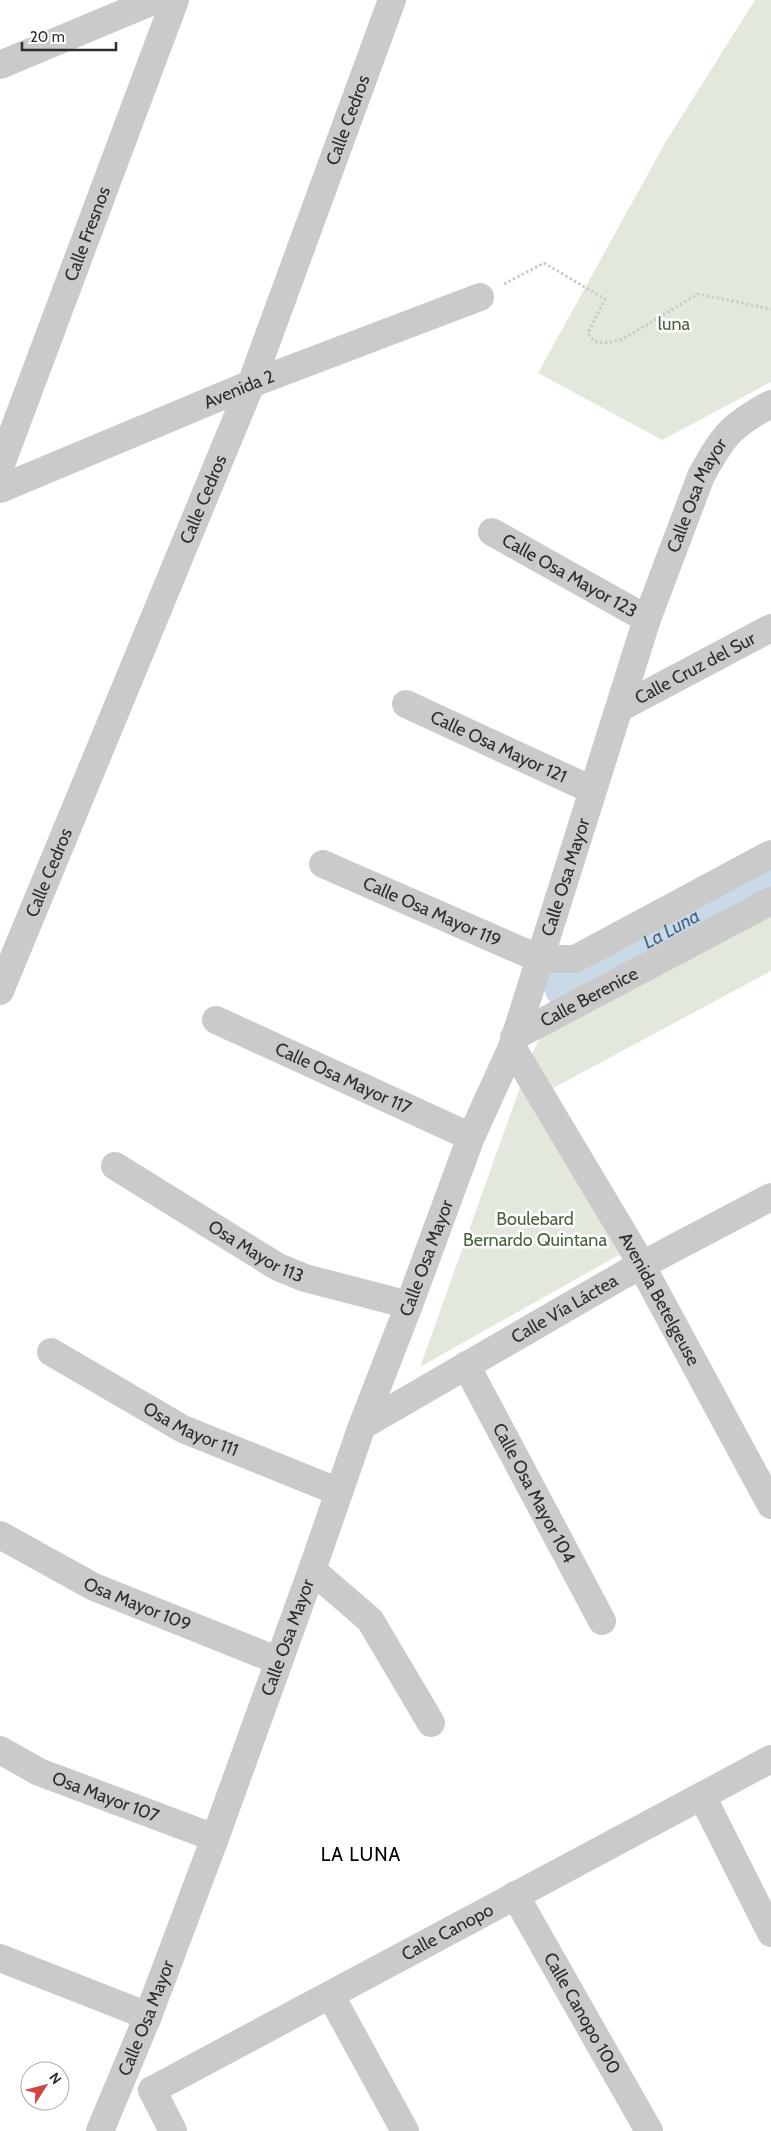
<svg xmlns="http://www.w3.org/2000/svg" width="771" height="2131" font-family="Cabin,sans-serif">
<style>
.green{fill:#e2e9dc}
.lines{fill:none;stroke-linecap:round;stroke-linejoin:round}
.river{stroke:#cad9e7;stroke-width:56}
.path{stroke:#cacaca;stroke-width:3;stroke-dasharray:2.5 2.5;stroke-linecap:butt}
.minor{stroke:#cacaca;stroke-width:28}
.labels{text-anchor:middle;stroke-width:5;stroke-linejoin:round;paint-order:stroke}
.street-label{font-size:18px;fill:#2d2d2d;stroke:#fff}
.park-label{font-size:18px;fill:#4d6340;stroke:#fff}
.water-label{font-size:19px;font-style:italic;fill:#456685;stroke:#fff}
.neighbourhood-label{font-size:19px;letter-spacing:1px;fill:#000;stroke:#fff}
</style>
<rect width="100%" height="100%" fill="#fff"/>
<path class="green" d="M755 0H771V382L662 440 538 373 665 143Z
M771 862V971L531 1100 619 1255 420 1367 532 1054 571 975Z"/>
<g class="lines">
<path class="river" id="s1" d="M571 983 771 874"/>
<path class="path" d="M504 284 544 263 605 299 588 333 594 341 605 343 623 339 698 294 771 309"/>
<g class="minor">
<path d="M0 65 155 0"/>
<path id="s2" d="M0 467 175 0"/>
<path id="s3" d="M0 489 251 384 480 297"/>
<path id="s4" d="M492 532 647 619"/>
<path id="s5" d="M406 704 592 790"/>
<path id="s6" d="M620 708 771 628"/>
<path id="s7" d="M323 864 540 959H575L771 854"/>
<path id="s8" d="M0 991 251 384 392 0"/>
<path id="s9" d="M216 1020 471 1137"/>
<path id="s10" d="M514 1037 771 901"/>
<path id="s11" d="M512 1047 632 1248 771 1505"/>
<path id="s12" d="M115 1166 278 1267 305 1278 409 1305"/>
<path id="s13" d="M51 1352 183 1429 339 1492"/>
<path id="s14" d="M466 1365 602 1621"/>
<path id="s15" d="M362 1426 623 1275 771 1197"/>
<path id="s16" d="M0 1535 94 1587 279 1661"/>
<path d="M312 1570 370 1620 431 1723"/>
<path id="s17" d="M0 1750 39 1772 215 1838"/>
<path d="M702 1796 771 1933"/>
<path id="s18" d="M515 1895 649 2131"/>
<path d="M0 1958 148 2016"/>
<path d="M331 1996 405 2131"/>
<path id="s19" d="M152 2090 771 1759"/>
<path d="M152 2090 173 2131"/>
<path id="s20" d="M100 2131 148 2016 215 1838 312 1570 362 1426 409 1305 471 1137 512 1047 647 619 701 476C723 436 730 426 771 404"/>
</g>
</g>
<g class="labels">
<g class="street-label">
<text dy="6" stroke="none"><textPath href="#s8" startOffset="938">Calle Cedros</textPath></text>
<text dy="6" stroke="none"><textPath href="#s2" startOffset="249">Calle Fresnos</textPath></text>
<text dy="6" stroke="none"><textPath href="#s3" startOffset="259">Avenida 2</textPath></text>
<text dy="6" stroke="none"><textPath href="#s20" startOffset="1742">Calle Osa Mayor</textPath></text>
<text dy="6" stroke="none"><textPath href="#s8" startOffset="532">Calle Cedros</textPath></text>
<text dy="6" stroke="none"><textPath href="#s4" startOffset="89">Calle Osa Mayor 123</textPath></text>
<text dy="6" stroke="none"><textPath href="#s6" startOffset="85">Calle Cruz del Sur</textPath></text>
<text dy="6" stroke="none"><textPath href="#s5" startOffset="102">Calle Osa Mayor 121</textPath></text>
<text dy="6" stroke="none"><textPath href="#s8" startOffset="128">Calle Cedros</textPath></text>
<text dy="6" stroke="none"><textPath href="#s20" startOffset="1338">Calle Osa Mayor</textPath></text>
<text dy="6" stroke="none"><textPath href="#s7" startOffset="119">Calle Osa Mayor 119</textPath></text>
<text dy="6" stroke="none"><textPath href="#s10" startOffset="85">Calle Berenice</textPath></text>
<text dy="6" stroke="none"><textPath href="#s9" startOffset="140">Calle Osa Mayor 117</textPath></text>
<text dy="6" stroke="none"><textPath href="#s12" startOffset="165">Osa Mayor 113</textPath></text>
<text dy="6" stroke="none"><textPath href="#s20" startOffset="932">Calle Osa Mayor</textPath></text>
<text dy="6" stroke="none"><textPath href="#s11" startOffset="292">Avenida Betelgeuse</textPath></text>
<text dy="6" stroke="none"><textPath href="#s15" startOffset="234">Calle Vía Láctea</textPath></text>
<text dy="6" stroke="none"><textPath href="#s13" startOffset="160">Osa Mayor 111</textPath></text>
<text dy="6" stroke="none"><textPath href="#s14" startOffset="145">Calle Osa Mayor 104</textPath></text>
<text dy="6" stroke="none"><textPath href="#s16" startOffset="154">Osa Mayor 109</textPath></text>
<text dy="6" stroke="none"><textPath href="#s20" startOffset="528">Calle Osa Mayor</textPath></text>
<text dy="6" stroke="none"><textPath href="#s17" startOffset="116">Osa Mayor 107</textPath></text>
<text dy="6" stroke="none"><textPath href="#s19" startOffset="335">Calle Canopo</textPath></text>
<text dy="6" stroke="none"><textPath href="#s18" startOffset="136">Calle Canopo 100</textPath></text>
<text dy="6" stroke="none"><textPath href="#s20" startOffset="122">Calle Osa Mayor</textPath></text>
</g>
<g class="park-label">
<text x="674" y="330">luna</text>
<text x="535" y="1225">Boulebard<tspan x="535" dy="21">Bernardo Quintana</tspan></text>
</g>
<g class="water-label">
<text dy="7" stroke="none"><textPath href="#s1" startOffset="114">La Luna</textPath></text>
</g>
<g class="neighbourhood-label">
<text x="361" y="1861">LA LUNA</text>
</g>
</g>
<g transform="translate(45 2086) rotate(54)"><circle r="24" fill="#ffffff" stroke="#ababab"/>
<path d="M0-4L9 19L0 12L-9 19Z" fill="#d14542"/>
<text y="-8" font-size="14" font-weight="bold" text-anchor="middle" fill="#2d2d2d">N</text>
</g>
<path d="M22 42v8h94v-8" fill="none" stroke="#2d2d2d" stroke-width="2.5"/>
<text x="30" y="42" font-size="15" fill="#2d2d2d" stroke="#ffffff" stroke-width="4" paint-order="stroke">20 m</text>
</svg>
